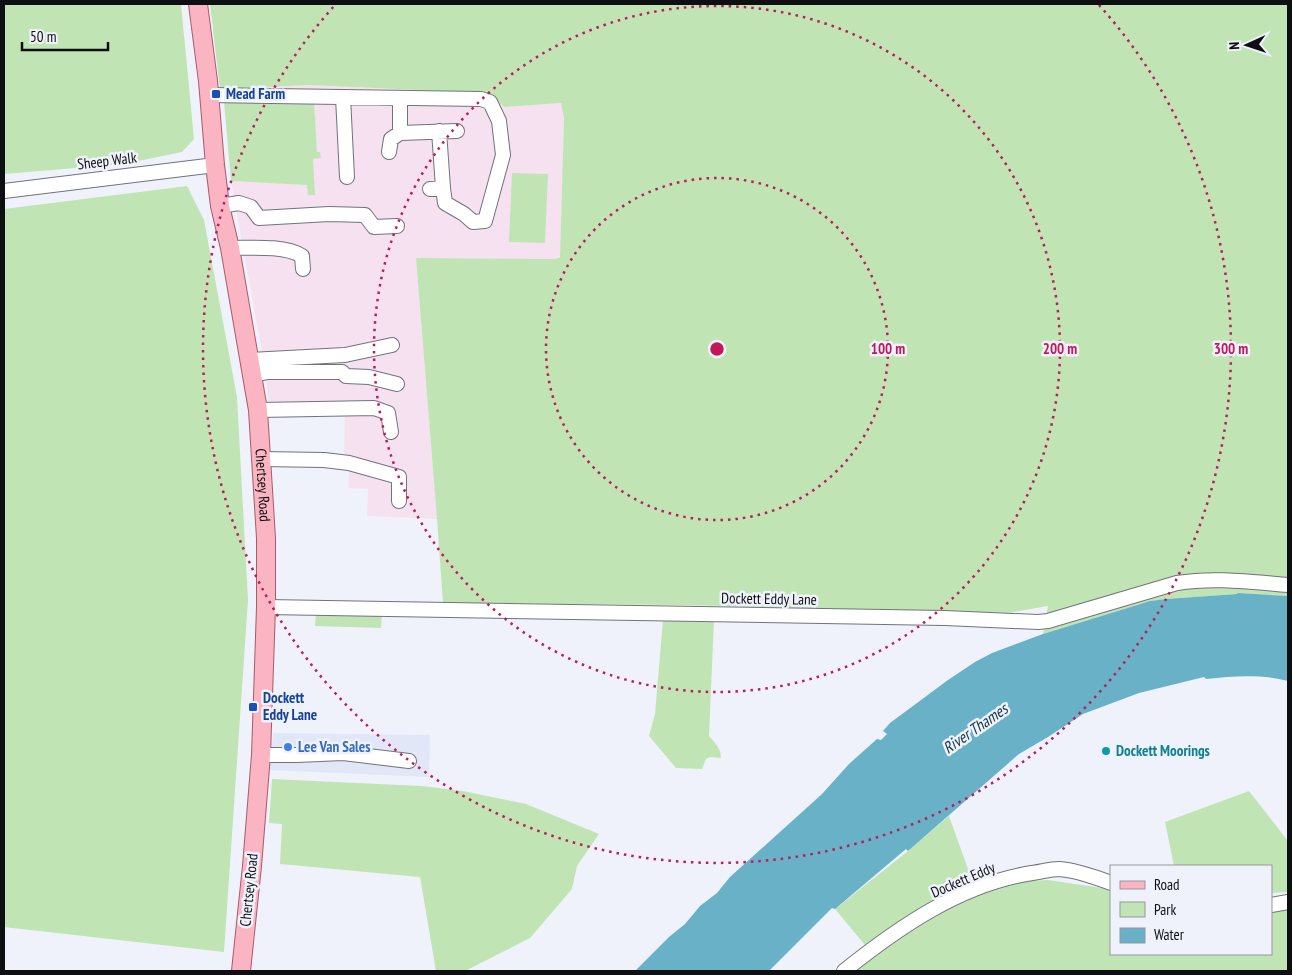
<svg xmlns="http://www.w3.org/2000/svg" width="1292" height="975" font-family="'PT Sans Narrow',sans-serif">
<style>
.built{fill:#e1e7f7}
.industrial{fill:#f6e1f0}
.green{fill:#c1e4b4}
.water{fill:#69b1c7}
.lines{fill:none;stroke-linecap:round;stroke-linejoin:round}
.minor-casing{stroke:#71737b;stroke-width:16}
.major-casing{stroke:#a75a6a;stroke-width:20}
.minor{stroke:#fff;stroke-width:14}
.major{stroke:#fbb5c2;stroke-width:18}
.ring{fill:none;stroke:#c2185b;stroke-width:2.5;stroke-dasharray:2.5 5}
.transit-dot{fill:#1a4fb4;stroke:#eff2fb;stroke-width:2}
.shop-dot{fill:#3f7fe0;stroke:#eff2fb;stroke-width:2}
.culture-dot{fill:#0f9aa8;stroke:#eff2fb;stroke-width:2}
.labels{text-anchor:middle;stroke-width:5;stroke-linejoin:round;paint-order:stroke}
.transit-label{font-size:15px;font-weight:bold;fill:#164399;stroke:#eff2fb;text-anchor:start}
.street-label{font-size:15px;fill:#0e0f12;stroke:#eff2fb}
.shop-label{font-size:15px;font-weight:bold;fill:#366cbe;stroke:#eff2fb;text-anchor:start}
.culture-label{font-size:15px;font-weight:bold;fill:#0d838f;stroke:#eff2fb;text-anchor:start}
.water-label{font-size:16px;font-style:italic;fill:#12353f;stroke:#eff2fb}
.centre{fill:#c2185b;stroke:#eff2fb;stroke-width:2.5}
.ring-label{font-size:15px;text-anchor:middle;font-weight:bold;fill:#c2185b;stroke:#eff2fb;stroke-width:5;stroke-linejoin:round;paint-order:stroke}
</style>
<rect width="100%" height="100%" fill="#eff2fb"/>
<path class="built" d="M273 733 430 735 429 777 270 770Z"/>
<path class="industrial" d="M309 85 484 93 505 107 561 103 564 118 560 256 555 259 416 258 437 519 367 516 368 489 348 488 349 470 332 469V465L344 457 345 412H270L265 368 231 181 308 185 313 159 320 158 317 152 314 101 220 89Z"/>
<path class="green" d="M4 4H181L194 139 182 152 124 164 4 174Z
M210 4H1288V596L1239 593 1237 594 1166 599 1150 601 1043 634 1048 606 1008 613 683 605 443 603 437 519 416 258 555 259 560 257 564 118 561 103 505 107 484 93 309 85 220 89Z
M314 101 317 152H320L321 158 313 159 315 195H308L307 185 231 181 224 102Z
M512 173 548 174 545 243 509 242Z
M187 186 204 220 237 397 248 600 224 952 4 927V209Z
M316 612H382L381 628 315 626Z
M663 620H714L709 736C715 743 721 748 721 758L710 757 706 759 702 769 676 768 649 736 655 714Z
M272 779 422 786 463 791 526 804 599 834 577 866 572 889 530 938 465 971H436L420 877 280 864 282 824 269 823Z
M1249 791 1288 841V892L1271 893V866H1174L1165 822Z
M949 816 972 880 865 945 835 909 908 851Z
M1048 880 1102 888 1111 892V954H1271V912L1288 910V971H852L930 916 1002 882Z"/>
<path class="water" d="M1238 593 1288 596V681C1261 674 1234 676 1206 679L1204 677 1139 693 1083 714 1048 737 1019 754 908 851 906 849 835 909 832 908 769 971H635L669 937 685 924 700 906 717 893 730 877 822 794 849 764 877 739 881 740 887 734 883 731 890 723 948 680 975 662 992 653 1043 634 1150 601 1166 599 1237 594Z"/>
<g class="lines">
<defs>
<path id="minor" d="M209 95 481 99 490 102 499 121 503 155 485 221 473 222 464 214 445 203 443 188 430 189
M343 97 347 177
M400 98V133L457 131
M439 131 443 188
M389 152 391 139 400 133
M4 191 215 165
M220 206 239 203 251 207 259 218 329 214 365 215 374 227 397 226
M230 248C251 248 284 245 302 256L303 269
M250 360 345 355 392 345
M253 375 268 372H342L346 376 369 377 397 384
M258 410 374 408 388 413 391 432
M261 459 324 460 349 463 399 477V501
M266 607 945 618 1038 622 1048 621 1177 583C1214 577 1251 582 1288 585
M261 755H297L343 753 409 761
M1271 905 1288 902
M844 971C899 927 961 884 1032 873 1041 872 1050 869 1059 869 1076 870 1095 877 1111 883"/>
<g id="major">
<path id="s1" d="M198 4 208 81 215 165 220 206 230 248 258 410 266 538V607L261 755 252 866 241 971"/>
</g>
</defs>
<use href="#minor" class="minor-casing"/>
<use href="#major" class="major-casing"/>
<use href="#minor" class="minor"/>
<use href="#major" class="major"/>
</g>
<g class="ring">
<circle cx="717" cy="349" r="171"/>
<circle cx="717" cy="349" r="343"/>
<path d="M1099 5A514 514 0 1 1 335 5"/>
</g>
<g class="transit-dot">
<rect x="211" y="89" width="10" height="10" rx="2.5"/>
<rect x="248" y="702" width="10" height="10" rx="2.5"/>
</g>
<circle class="shop-dot" cx="288" cy="747" r="5"/>
<circle class="culture-dot" cx="1106" cy="751" r="5"/>
<g class="labels">
<g class="transit-label">
<text x="226" y="99">Mead Farm</text>
<text x="263" y="703">Dockett<tspan x="263" dy="17">Eddy Lane</tspan></text>
</g>
<g class="street-label">
<text transform="translate(107 161) rotate(-7)" y="5">Sheep Walk</text>
<text dy="5" stroke="none"><textPath href="#s1" startOffset="486">Chertsey Road</textPath></text>
<text transform="translate(769 599) rotate(1)" y="5">Dockett Eddy Lane</text>
<text transform="translate(963 880) rotate(-23)" y="5">Dockett Eddy</text>
<text transform="translate(249 890) rotate(-84)" y="5">Chertsey Road</text>
</g>
<g class="shop-label">
<text x="298" y="752">Lee Van Sales</text>
</g>
<g class="culture-label">
<text x="1116" y="756">Dockett Moorings</text>
</g>
<g class="water-label">
<text transform="translate(975 728) rotate(-35)" y="6">River Thames</text>
</g>
</g>
<circle cx="717" cy="349" r="8" class="centre"/>
<g class="ring-label">
<text x="888" y="354">100 m</text>
<text x="1060" y="354">200 m</text>
<text x="1231" y="354">300 m</text>
</g>
<rect width="1292" height="975" fill="none" stroke="#0e0f12" stroke-width="10"/>
<rect x="1110" y="865" width="162" height="90" fill="#eff2fb" stroke="#95979e"/>
<rect x="1120" y="881" width="25" height="8" fill="#fbb5c2" stroke="#95979e"/>
<text x="1154" y="890" font-size="15" fill="#0e0f12">Road</text>
<rect x="1120" y="902" width="25" height="15" fill="#c1e4b4" stroke="#95979e"/>
<text x="1154" y="915" font-size="15" fill="#0e0f12">Park</text>
<rect x="1120" y="928" width="25" height="15" fill="#69b1c7" stroke="#95979e"/>
<text x="1154" y="940" font-size="15" fill="#0e0f12">Water</text>
<g transform="translate(1247 45) rotate(267)" stroke="#eff2fb" stroke-width="4" paint-order="stroke">
<path d="M0-4L9 19L0 12L-9 19Z" fill="#0e0f12"/>
<text y="-8" font-size="14" font-weight="bold" text-anchor="middle" fill="#0e0f12">N</text>
</g>
<path d="M22 42v8h86v-8" fill="none" stroke="#0e0f12" stroke-width="2.5"/>
<text x="30" y="42" font-size="15" fill="#0e0f12" stroke="#eff2fb" stroke-width="4" paint-order="stroke">50 m</text>
</svg>
